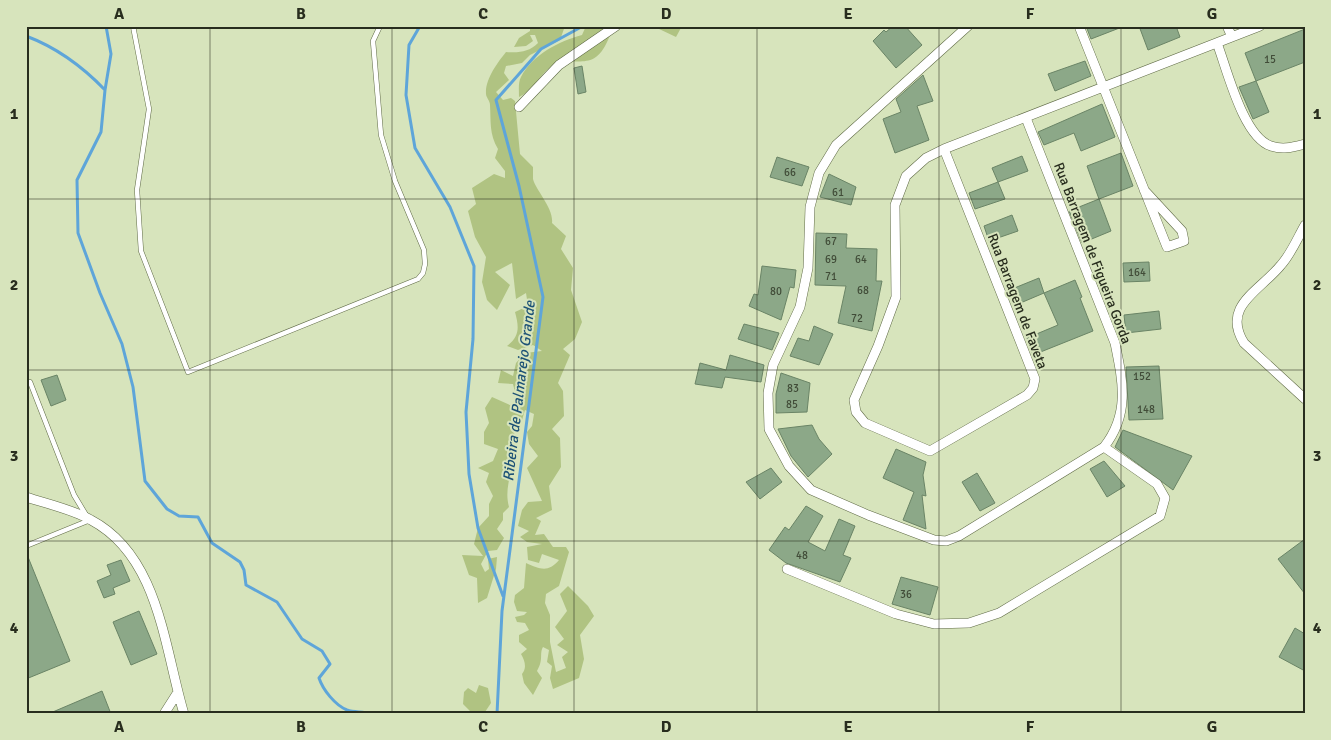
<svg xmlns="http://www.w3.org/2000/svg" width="1331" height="740" font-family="Signika,sans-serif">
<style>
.green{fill:#b0c382}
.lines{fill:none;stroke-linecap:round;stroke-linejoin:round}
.stream{stroke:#5ea5d9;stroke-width:3}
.building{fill:#8ca888;stroke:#6a8466}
.lane-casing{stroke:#606b47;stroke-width:5.5}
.street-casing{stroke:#606b47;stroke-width:10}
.lane{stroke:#fff;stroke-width:4.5}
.street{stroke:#fff;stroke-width:9}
.grid{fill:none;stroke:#282d1e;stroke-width:1;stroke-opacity:0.55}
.labels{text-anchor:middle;stroke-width:4;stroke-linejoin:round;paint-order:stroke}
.number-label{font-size:11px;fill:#414c38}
.street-label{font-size:14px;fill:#282d1e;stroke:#d7e4bc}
.water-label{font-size:15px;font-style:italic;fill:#1d5276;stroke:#d7e4bc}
.neatline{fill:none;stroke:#282d1e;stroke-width:2}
.grid-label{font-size:16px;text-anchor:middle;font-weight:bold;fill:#282d1e}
</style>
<rect width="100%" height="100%" fill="#d7e4bc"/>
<path class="green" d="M530 26H565L560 40 530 55 522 63 506 66 504 73 509 80 496 92 503 100 511 98 515 101 520 154 533 167C533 171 533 176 533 179 536 191 554 208 552 223L566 236 561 249 573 268 571 290 582 322 575 339 563 349 570 355 558 383 563 391 564 416 552 429 560 438 561 467 549 486 552 510 536 518 541 521 535 535 544 534 553 547H566L569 552 559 586 546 594 545 603 550 615V642L556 672 566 668 562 657 568 652 557 645 564 639 555 627 567 611 560 594 568 586 588 606 594 616 580 635 584 659 579 678 553 689 550 678 552 666 547 662 549 650 543 647C539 654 544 659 537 671L542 678 533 695 524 683 522 674C527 668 525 661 521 654L527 649 519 642V635L529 630 525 623 517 622 515 617 524 615 527 612 517 611 514 602 515 595 524 588 526 563C540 569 548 573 559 560L542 554 539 563 528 560 527 547 542 544 527 542 520 537 529 531 518 526 522 510 528 502 542 501 527 468 538 456 529 444 527 432 532 426 534 414 525 410 522 420 513 429 517 443 507 451C516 474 503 485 509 507L503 513V520L497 529 504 538 497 550 488 551 481 564 485 572 489 569 488 559 497 557 496 569 487 598 478 603 477 578 469 575 462 555 483 556 474 544 478 528 489 516V504L493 496 486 482 489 473 478 468 493 461 498 449 484 444V432L489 423 485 408 492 397 512 406 516 396 513 384 498 383 501 370 513 376 516 363 525 353 542 351 533 345 518 350 507 346C520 336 519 327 515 312L528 306 526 293 516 299 512 263 495 272 510 285 497 310 487 300 482 282 486 257 475 237 468 211 476 204 472 188 494 174 505 178V171L495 158 498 149C489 134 491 121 490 105 490 101 486 97 486 94 485 79 498 62 506 52 519 53 529 52 538 43L535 35H530L533 41 526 46 514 47 519 38 530 31Z
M586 26H613C596 83 576 48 547 70 537 79 532 91 519 97 519 91 518 82 521 77 532 55 559 41 582 35Z
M657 26H682L676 37 657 28Z
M479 685 488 688 491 703 485 712 472 713 463 704 464 692 468 688 476 693Z"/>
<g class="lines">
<path class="stream" d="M420 26 409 45 406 95 415 148 450 207 474 266 473 339 466 412 469 474 478 528 503 596
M26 36C58 48 82 66 105 90L101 132 77 180 78 233 100 293 122 344 133 387 145 481 167 509 179 516 198 517 212 543 240 562 244 570 246 585 277 602 302 639 322 651 330 664 319 678C323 690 335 705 347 710 355 713 363 711 370 714
M105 90 111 54 106 26
M497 714 502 611 543 297 519 186 496 100 541 49 583 26"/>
</g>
<path class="building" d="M893 26H905L922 45 896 68 873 41 884 30 886 32Z
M1086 26H1122V27L1091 39Z
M1139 26H1176L1180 37 1148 50Z
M1305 29V62L1256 81 1245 53Z
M1085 61 1091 76 1055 91 1048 74Z
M582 66 586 92 578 94 574 68Z
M923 75 933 101 917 106 929 140 895 153 883 119 901 112 896 99Z
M1256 81 1269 112 1253 119 1239 87Z
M1102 104 1115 137 1081 151 1074 133 1044 145 1038 132Z
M1121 153 1133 186 1099 199 1111 231 1082 243 1069 211 1099 199 1087 166Z
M1022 156 1028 171 998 182 992 168Z
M777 157 809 167 802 186 770 177Z
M829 174 856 187 851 205 820 197Z
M998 182 1005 199 975 209 969 193Z
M1012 215 1018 231 989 241 984 226Z
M816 233 847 234 846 248 877 249 876 281H882L872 331 838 323 846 286 815 285Z
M1149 262 1150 281 1124 282 1123 263Z
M762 266 796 270 794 288 790 287 781 320 749 306 754 294 758 295Z
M1039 278 1044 293 1018 304 1012 289Z
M1075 280 1082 297 1080 298 1093 331 1033 355 1027 338 1058 325 1044 293Z
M1159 311 1161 329 1126 333 1124 315Z
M744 324 779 333 772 350 738 339Z
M814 326 833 334 819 365 790 356 798 338 809 341Z
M730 355 764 365 761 382 725 377 722 388 695 384 700 363 726 370Z
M1159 366 1163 419 1129 420 1126 367Z
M781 373 810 383 807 412 776 413V394Z
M57 375 66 400 51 406 41 380Z
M812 425 819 439 832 454 808 477 791 456 778 429Z
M1123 430 1192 456 1173 490 1115 447Z
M896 449 926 462 923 475 926 496 922 495 926 529 903 520 914 492 883 478Z
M1104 461 1125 486 1107 497 1090 469Z
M771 468 782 482 760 499 746 482Z
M977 473 995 503 980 511 962 482Z
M806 506 823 516 808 542 825 551 839 519 855 526 843 555 851 558 840 582 786 563 769 550 785 527 789 530Z
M1305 539V594L1278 559Z
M26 552 70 661 26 679Z
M121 560 130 581 113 588 115 594 104 598 97 581 111 575 107 565Z
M901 577 938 587 930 615 892 604Z
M139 611 157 654 131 665 113 622Z
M1295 628 1305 634V671L1279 657Z
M102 691 111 714H48Z"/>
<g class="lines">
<defs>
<path id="lane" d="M133 26 149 109 137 190 141 251 188 372 418 279 423 273 425 264 424 250 395 181 381 135 373 41 380 26
M30 382 74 495 86 515
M26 546 90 520"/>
<path id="street" d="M968 26 836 145 819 173 810 207 808 268 800 307 773 365 768 393 769 429 789 466 811 490 868 515 934 540 946 541 959 536 1104 447C1130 414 1123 382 1115 343L1026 118
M1079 26 1167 247 1184 241 1182 231 1144 190
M1227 26 1232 37
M1217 43C1227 69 1243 137 1271 146 1283 150 1293 147 1305 144
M519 107 559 65 616 26
M944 149 1035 379 1033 388 1027 395 930 451 865 423 856 412 854 400 878 346 896 297 895 205 906 176 926 158 944 149 1260 26
M1305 225C1297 239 1291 254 1281 265 1260 291 1221 306 1244 343L1305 399
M26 497C47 504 72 509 91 520 159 556 164 647 184 714
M787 569 896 614 934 624 969 623 999 613 1160 516 1165 498 1157 484 1104 447
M164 714 178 692"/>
</defs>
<use href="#lane" class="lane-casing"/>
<use href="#street" class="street-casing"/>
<use href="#lane" class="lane"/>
<use href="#street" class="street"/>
</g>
<path class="grid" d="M210 26V714M392 26V714M574 26V714M757 26V714M939 26V714M1121 26V714M26 199H1305M26 370H1305M26 541H1305"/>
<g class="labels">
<g class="number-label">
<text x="1270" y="63">15</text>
<text x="790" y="176">66</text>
<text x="838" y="196">61</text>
<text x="831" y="245">67</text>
<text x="831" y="263">69</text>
<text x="861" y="263">64</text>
<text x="1137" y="276">164</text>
<text x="831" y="280">71</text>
<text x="863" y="294">68</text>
<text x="776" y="295">80</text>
<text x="857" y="322">72</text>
<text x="1142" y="380">152</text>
<text x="793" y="392">83</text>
<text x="792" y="408">85</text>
<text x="1146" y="413">148</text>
<text x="802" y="559">48</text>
<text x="906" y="598">36</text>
</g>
<g class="street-label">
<text transform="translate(1093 253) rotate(69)" y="5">Rua Barragem de Figueira Gorda</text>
<text transform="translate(1018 301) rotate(69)" y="5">Rua Barragem de Faveta</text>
</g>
<g class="water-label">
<text transform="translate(519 391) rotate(-83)" y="5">Ribeira de Palmarejo Grande</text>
</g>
</g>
<rect width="1331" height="740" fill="none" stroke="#d7e4bc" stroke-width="55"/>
<rect x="28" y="28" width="1276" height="684" class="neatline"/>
<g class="grid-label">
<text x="119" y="19">A</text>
<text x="301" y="19">B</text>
<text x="483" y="19">C</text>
<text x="666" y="19">D</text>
<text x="848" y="19">E</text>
<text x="1030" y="19">F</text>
<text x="1212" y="19">G</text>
<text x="14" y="119">1</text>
<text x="1317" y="119">1</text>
<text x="14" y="290">2</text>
<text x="1317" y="290">2</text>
<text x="14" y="461">3</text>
<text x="1317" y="461">3</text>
<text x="14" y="633">4</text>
<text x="1317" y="633">4</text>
<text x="119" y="732">A</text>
<text x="301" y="732">B</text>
<text x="483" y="732">C</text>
<text x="666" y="732">D</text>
<text x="848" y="732">E</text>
<text x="1030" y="732">F</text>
<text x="1212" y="732">G</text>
</g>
</svg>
